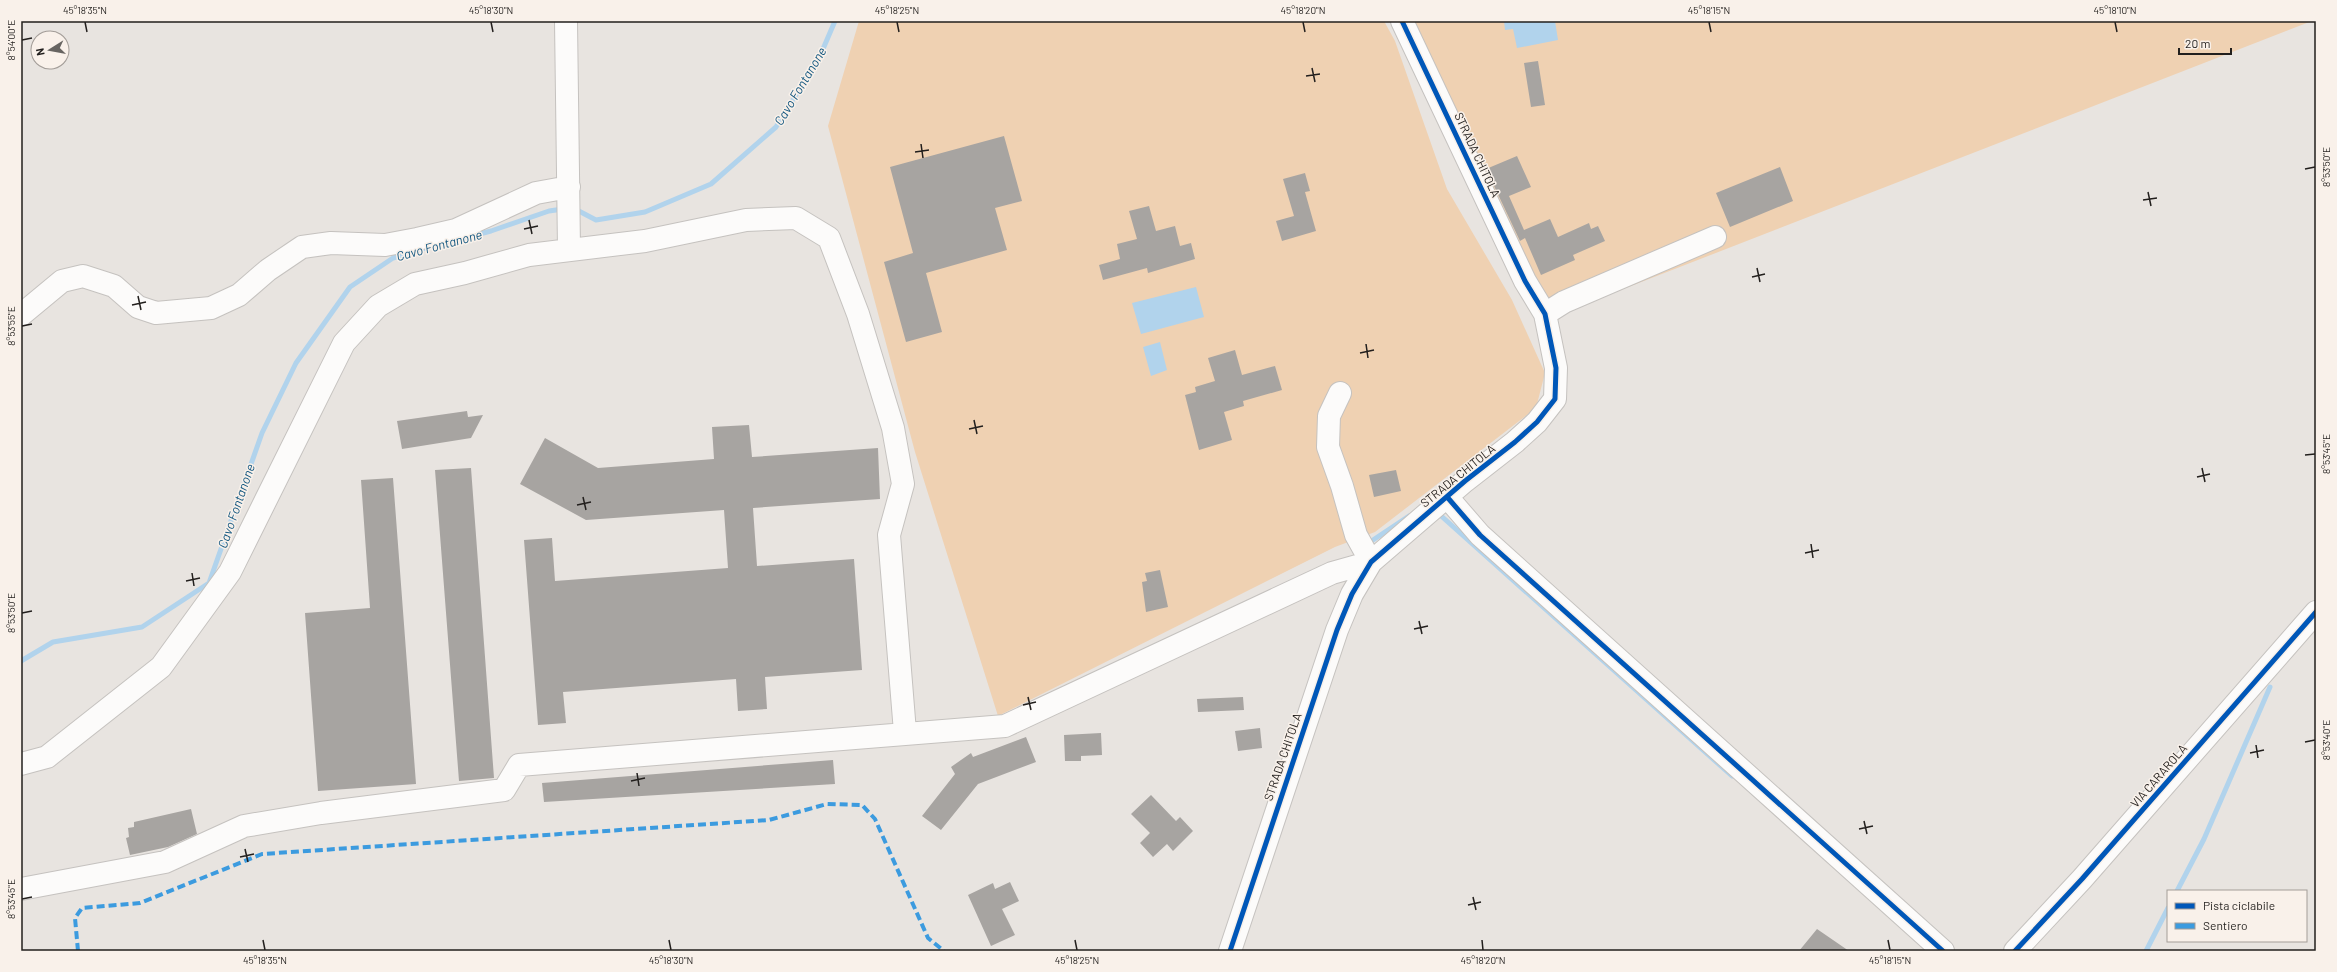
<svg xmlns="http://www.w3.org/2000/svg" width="2337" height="972" font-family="Barlow,sans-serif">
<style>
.green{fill:#efd1b2}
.water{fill:#b1d3ec}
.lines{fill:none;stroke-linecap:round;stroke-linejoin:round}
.stream{stroke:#b1d3ec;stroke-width:5}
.building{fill:#a7a4a1}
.minor-casing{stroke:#c5c2bf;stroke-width:24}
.minor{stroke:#fcfbfa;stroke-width:22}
.quiet{stroke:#3c9bdf;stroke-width:4;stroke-dasharray:8 4;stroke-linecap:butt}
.cycleway-casing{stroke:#f9f1ea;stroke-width:8}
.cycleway{stroke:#0057b8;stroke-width:5}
.ticks{fill:none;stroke:#221f1d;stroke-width:1.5}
.labels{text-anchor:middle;stroke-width:3;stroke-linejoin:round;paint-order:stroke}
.street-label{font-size:12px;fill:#221f1d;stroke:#f9f1ea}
.water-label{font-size:13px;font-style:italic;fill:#135780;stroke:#f9f1ea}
.neatline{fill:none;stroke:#221f1d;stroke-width:1.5}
.ticks-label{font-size:10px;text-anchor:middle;fill:#221f1d}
</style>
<rect width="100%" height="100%" fill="#e8e4e0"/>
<path class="green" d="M859 21H1384L1395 41 1447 189 1512 300 1545 373 1536 408 1375 532 1335 547 998 716 915 452 828 126Z
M1408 21H2312L1559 314 1526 263Z"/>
<path class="water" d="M1504 21H1555L1558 40 1517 48 1513 29 1505 30Z
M1196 287 1204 317 1141 334 1132 303Z
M1160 342 1167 370 1151 376 1143 347Z"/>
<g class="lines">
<path class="stream" d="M575 209 596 220 645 212 711 184 776 127 820 56 835 21
M460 239 491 231 549 211 563 209
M1439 514 1732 776
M1373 540 1409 516
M21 661 53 642 142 627 209 583 262 433 296 363 350 287 393 258 432 246
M2177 891 2204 839 2270 687
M2146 951 2168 908"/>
</g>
<path class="building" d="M1538 61 1545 105 1531 107 1524 63Z
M1004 136 1022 201 995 208 1007 250 926 273 942 332 906 342 884 262 913 253 890 167Z
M1517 156 1531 187 1509 196 1524 230 1550 219 1558 237 1589 223 1591 229 1598 226 1605 241 1573 255 1575 260 1541 275 1525 238 1520 241 1486 169Z
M1780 167 1793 201 1730 227 1716 193Z
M1305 173 1310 191 1305 192 1316 231 1282 241 1276 221 1294 216 1283 179Z
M1149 206 1156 231 1175 226 1180 246 1191 243 1195 259 1148 273 1147 268 1103 280 1099 265 1120 259 1117 244 1137 239 1129 211Z
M1235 350 1242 375 1275 366 1282 390 1243 401 1244 406 1224 412 1232 440 1199 450 1185 395 1196 392 1195 387 1215 381 1208 358Z
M467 411 468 417 483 415 471 438 402 449 397 421Z
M749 425 752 457 878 448 880 499 753 508 757 566 854 559 862 670 765 677 767 709 738 711 736 679 563 692 566 723 538 725 524 540 552 538 555 581 728 568 724 510 586 520 520 484 545 438 598 468 714 459 712 427Z
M471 468 494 778 459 781 435 470Z
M1396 470 1401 491 1374 497 1369 475Z
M393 478 416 784 318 791 305 613 370 608 361 480Z
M1160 570 1168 607 1146 612 1142 582 1147 581 1145 573Z
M1243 697 1244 710 1198 712 1197 699Z
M1260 728 1262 748 1238 751 1235 731Z
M1101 733 1102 755 1081 756V761H1065L1064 735Z
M1026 737 1036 762 978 784 941 830 922 816 955 774 951 767 971 753 973 757Z
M833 760 835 784 544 802 542 783Z
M1151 795 1176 821 1180 817 1193 831 1173 851 1167 844 1153 857 1140 843 1150 833 1131 814Z
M191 809 197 834 168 847 130 855 126 838 129 837 128 828 134 827V822Z
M1010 882 1019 901 1002 909 1015 935 991 946 968 895 993 883 995 889Z
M1817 929 1849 951H1799Z"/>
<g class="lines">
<defs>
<path id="minor" d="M566 21 569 249
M1545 314 1564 302 1715 237
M21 315 62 281 83 276 114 286 138 307 156 313 211 308 239 295 268 270 302 247 331 243 385 245 417 239 456 230 536 193 569 187
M1340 393 1329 416 1328 447 1342 486 1356 535 1371 562
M1448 498 1480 535 1943 951
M21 764 47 757 161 667 230 572 344 343 378 306 415 284 465 273 529 255 645 241 746 220 796 218 829 238 858 314 893 428 903 484 889 535 905 732
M21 889 165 862 244 826 321 813 504 790 519 765 1005 726 1332 573 1371 562
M1230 951 1337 630 1352 594 1371 562 1465 481 1515 442 1537 422 1555 399 1556 368 1545 314 1525 281 1402 21
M2015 951 2082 879 2316 612"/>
</defs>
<use href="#minor" class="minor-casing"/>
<use href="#minor" class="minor"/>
<path class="quiet" d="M78 951 75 918 82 908 140 903 262 854 769 820 827 804 862 805 875 819 928 938 944 951"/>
<defs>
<path id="cycleway" d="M1448 498 1480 535 1943 951
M1230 951 1337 630 1352 594 1371 562 1465 481 1515 442 1537 422 1555 399 1556 368 1545 314 1525 281 1402 21
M2015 951 2082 879 2316 612"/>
</defs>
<use href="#cycleway" class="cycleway-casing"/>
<use href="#cycleway" class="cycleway"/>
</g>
<path class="ticks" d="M85 22 87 32M491 22 493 32M897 22 899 32M1303 22 1305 32M1709 22 1711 32M2115 22 2117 32M22 40 32 38M1312 68 1315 82M1306 76 1320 74M921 144 923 158M915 152 929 150M2305 169 2315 167M2148 192 2151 206M2143 200 2157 198M529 220 532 234M524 229 538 226M1757 268 1760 282M1752 277 1765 274M138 296 141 310M132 305 146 302M22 326 32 324M1366 344 1368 358M1360 353 1374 350M974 420 977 434M969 429 983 426M2305 455 2315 454M2202 468 2205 482M2197 477 2210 474M583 497 586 510M577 505 591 502M1811 544 1813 558M1805 553 1819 550M192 573 194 586M186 581 200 578M22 613 32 611M1419 621 1422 634M1414 629 1428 626M1028 697 1031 710M1023 705 1036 702M2305 742 2315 740M2256 745 2258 758M2250 753 2264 750M637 773 639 786M631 781 645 778M1864 821 1867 834M1859 829 1873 826M245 849 248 862M240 857 254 854M1473 897 1476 910M22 899 32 897M1468 905 1481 902M263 940 265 950M669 940 671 950M1075 940 1077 950M1482 940 1483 950M1888 940 1890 950"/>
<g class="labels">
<g class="street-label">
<text transform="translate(1477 155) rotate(65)" y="4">STRADA CHITOLA</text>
<text transform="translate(1458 476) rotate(-39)" y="4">STRADA CHITOLA</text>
<text transform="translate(1283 757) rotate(-71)" y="4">STRADA CHITOLA</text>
<text transform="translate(2159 776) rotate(-49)" y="4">VIA CARAROLA</text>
</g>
<g class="water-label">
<text transform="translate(800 86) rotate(-59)" y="5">Cavo Fontanone</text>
<text transform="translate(439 245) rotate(-15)" y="5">Cavo Fontanone</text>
<text transform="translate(236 506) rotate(-71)" y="5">Cavo Fontanone</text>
</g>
</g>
<rect width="2337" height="972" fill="none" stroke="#f9f1ea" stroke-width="44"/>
<rect x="2167" y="890" width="140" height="52" fill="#f9f1ea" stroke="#a39d98"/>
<rect x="2175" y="903" width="20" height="6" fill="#0057b8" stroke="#a39d98"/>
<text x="2203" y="910" font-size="12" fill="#221f1d">Pista ciclabile</text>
<rect x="2175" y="923" width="20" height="6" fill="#3c9bdf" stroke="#a39d98"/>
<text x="2203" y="930" font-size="12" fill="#221f1d">Sentiero</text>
<g transform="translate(50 50) rotate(259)"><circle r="19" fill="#f9f1ea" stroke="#a39d98"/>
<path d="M0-3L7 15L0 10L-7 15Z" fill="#676461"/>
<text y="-6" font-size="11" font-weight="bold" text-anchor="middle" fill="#221f1d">N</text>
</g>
<path d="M2179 48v6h52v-6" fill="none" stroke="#221f1d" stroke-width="2"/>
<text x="2185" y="48" font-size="12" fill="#221f1d" stroke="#f9f1ea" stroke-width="3" paint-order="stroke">20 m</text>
<rect x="22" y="22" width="2293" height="928" class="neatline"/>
<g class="ticks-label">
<text x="85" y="14">45°18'35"N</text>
<text x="491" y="14">45°18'30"N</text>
<text x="897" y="14">45°18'25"N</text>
<text x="1303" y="14">45°18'20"N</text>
<text x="1709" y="14">45°18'15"N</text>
<text x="2115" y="14">45°18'10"N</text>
<text transform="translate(11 40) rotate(-90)" y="4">8°54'00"E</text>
<text transform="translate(2326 167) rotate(-90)" y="4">8°53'50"E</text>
<text transform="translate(11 326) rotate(-90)" y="4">8°53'55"E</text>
<text transform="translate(2326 454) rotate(-90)" y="4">8°53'45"E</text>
<text transform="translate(11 613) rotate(-90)" y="4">8°53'50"E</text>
<text transform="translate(2326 740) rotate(-90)" y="4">8°53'40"E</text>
<text transform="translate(11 899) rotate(-90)" y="4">8°53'45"E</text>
<text x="265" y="964">45°18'35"N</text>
<text x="671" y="964">45°18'30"N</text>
<text x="1077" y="964">45°18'25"N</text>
<text x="1483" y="964">45°18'20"N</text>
<text x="1890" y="964">45°18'15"N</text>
</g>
</svg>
